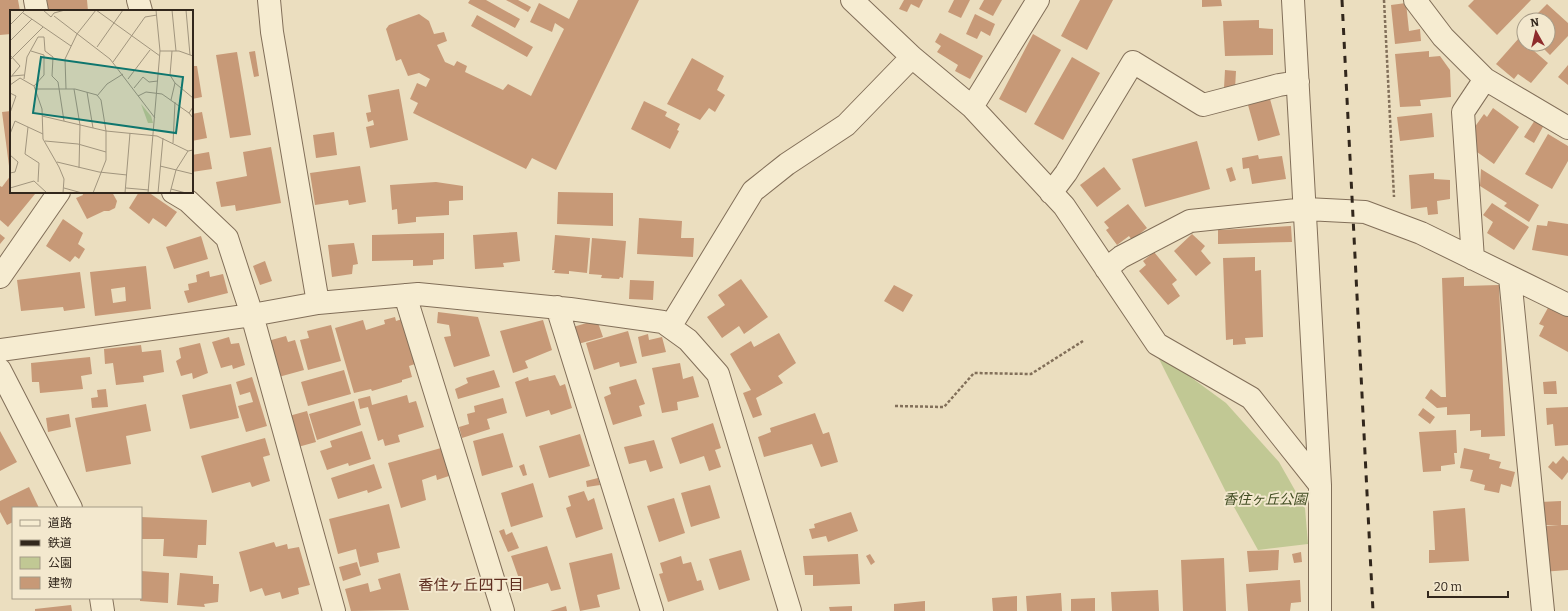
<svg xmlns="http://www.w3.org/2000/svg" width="1568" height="611" font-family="Bitter,'Noto Sans JP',serif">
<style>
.green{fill:#c1c894}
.building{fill:#c79977;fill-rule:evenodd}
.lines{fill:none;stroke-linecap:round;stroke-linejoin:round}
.minor-casing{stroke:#826f59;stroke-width:24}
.path{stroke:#826f59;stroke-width:2.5;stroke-dasharray:3 2;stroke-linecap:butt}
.minor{stroke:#f6ecd1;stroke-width:22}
.rail{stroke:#32271c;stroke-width:3;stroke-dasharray:7 7;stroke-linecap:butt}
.labels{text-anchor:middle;stroke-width:4;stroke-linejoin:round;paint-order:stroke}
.park-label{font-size:14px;font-style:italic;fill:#434e24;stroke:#f3e8ce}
.neighbourhood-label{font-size:15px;fill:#5d2c1e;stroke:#f3e8ce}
.inset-road{fill:none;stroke:#a1957e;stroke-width:1}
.view{fill:#0f766e;fill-opacity:0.15;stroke:#0f766e;stroke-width:2}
.inset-edge{fill:none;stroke:#32271c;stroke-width:2}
</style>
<rect width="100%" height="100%" fill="#ebdebf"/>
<path class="green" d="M1155 351 1226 403 1279 462 1305 508 1308 544 1258 550 1229 498Z"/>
<path class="building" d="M0 0H18L20 11H11V34L0 35Z
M47 0H87L88 11H48Z
M470 0H486L520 19 515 28 468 3Z
M506 0H518L531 7 528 12Z
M578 0H639L556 170 532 158 526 169 413 113 418 103 410 99 417 83 426 87 430 79 419 73 408 76 401 59 396 61 386 29 389 25 419 14 429 21 434 34 444 32 447 41 437 45 445 62 454 66 457 61 467 66 465 72 503 90 508 84 531 96 564 29 555 23 552 32 530 22 539 3 569 19Z
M904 0H923L919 8 911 4 907 12 899 9Z
M954 0H970L961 18 948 12Z
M984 0H1002L993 16 979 9Z
M1080 0H1113L1087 50 1061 36Z
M1202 0H1221L1222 6 1202 7Z
M1474 0H1531L1497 35 1468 6Z
M1406 3 1409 31 1420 29 1421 41 1395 44 1391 5Z
M1547 4 1568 23V36L1550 55 1539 44H1548V20L1533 18Z
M975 14 995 24 990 36 981 31 977 39 966 34Z
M477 15 533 47 527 57 471 26Z
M1259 20V28L1273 29V55L1225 56 1223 21Z
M940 33 983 56 970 79 955 71 958 65 937 52 941 46 935 42Z
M1033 34 1061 50 1026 113 999 99Z
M1519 38 1548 63 1531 83 1518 74 1514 79 1496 64Z
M255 51 259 76 254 77 249 52Z
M1429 51V57L1440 56 1450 70 1451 97 1420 100 1421 106 1400 107 1395 54Z
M237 52 251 135 230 138 216 55Z
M1072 57 1100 73 1063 140 1034 124Z
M692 58 724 76 717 90 725 95 715 112 709 108 700 120 667 104Z
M1568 65V85L1558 77Z
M192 66H197L202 97 192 99Z
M1225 70 1236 71 1235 89 1224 88Z
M399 89 408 140 370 148 366 127 374 125 373 120 368 122 366 113 371 112 368 95Z
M1270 99 1280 135 1258 141 1248 105Z
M644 101 667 112 665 116 680 124 677 130 679 131 670 149 631 129Z
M1493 108 1519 127 1494 164 1477 152 1474 128 1484 114 1487 117Z
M11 111V166H9L2 112Z
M202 112 207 138 192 141V114Z
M1432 113 1434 137 1400 141 1397 117Z
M1535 120 1544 125 1534 143 1524 137Z
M334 132 337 155 316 158 313 135Z
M1548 134 1568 146V161L1552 189 1525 174Z
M1197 141 1210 189 1145 207 1132 159Z
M271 147 281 203 236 211 235 205 221 207 216 182 247 176 243 152Z
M209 152 212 169 192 172V155Z
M1258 155 1259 159 1282 156 1286 179 1252 184 1249 168 1243 169 1242 158Z
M360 166 366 202 349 205 348 200 315 205 310 173Z
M1104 167 1121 189 1097 207 1080 185Z
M1232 167 1236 180 1230 182 1226 169Z
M1481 169 1539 205 1529 222 1504 206 1507 203 1480 186Z
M1434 173V179L1450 180V199L1437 201 1438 214 1428 215 1427 207 1411 209 1409 175Z
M11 175V192H33L35 194 8 227 0 220V186L2 187Z
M436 182 463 186V200L449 201V215L416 217V222L398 224 397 209 392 210 390 185Z
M82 192H112L117 201 115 208 109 211H104L87 219 76 198 83 195Z
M139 192H148L177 212 166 227 153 218 149 224 129 208Z
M558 192 613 193V226L557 224Z
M1492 203 1529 227 1514 250 1487 233 1493 222 1483 215Z
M1128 204 1147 228 1132 240 1129 236 1117 245 1106 230 1109 228 1104 222Z
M639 218 682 221 681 238H694L693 257 637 254Z
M63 219 83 233 78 244 85 249 79 259 75 256 70 262 46 246Z
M1548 221 1568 224V256L1532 250 1537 225 1547 226Z
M1291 226 1292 242 1218 244V230Z
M517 232 520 261 503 263 504 267 475 269 473 235Z
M444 233V259L433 260V265L413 266V260L372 261V235Z
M0 234 5 238 0 244Z
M1192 234 1205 246 1201 251 1211 263 1196 276 1174 251Z
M555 235 590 238 587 273 569 271V274L554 273 555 270H552Z
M201 236 208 259 174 269 166 247Z
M592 238 626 241 623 278 620 277 619 279 601 278 602 275 589 274Z
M354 243 358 264 353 265 352 274 332 277 328 245Z
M1154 252 1177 280 1172 284 1180 296 1168 305 1139 271 1146 265 1143 261Z
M1255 257V271L1261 270 1263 337 1245 338 1246 344 1233 345V339L1226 340 1223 258Z
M265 261 272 281 260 285 253 266Z
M146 266 151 309 95 316 90 272ZM125 287 126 301 113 303 111 289Z
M209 271 210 277 223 274 228 293 188 303 184 291 189 290 188 284 197 282 196 275Z
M80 272 85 308 64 311 63 307 21 311 17 280Z
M1464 277V286L1499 285 1505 436 1481 437V430L1470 431V414L1447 415V407L1437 408 1425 398 1431 389 1441 397H1446L1442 278Z
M741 279 768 317 744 334 739 326 722 338 707 317 725 305 718 295Z
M630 280 654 281 653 300 629 299Z
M894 285 913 295 903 312 884 301Z
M1549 306 1568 316V352L1539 336 1544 326 1539 324Z
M438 312 478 317 490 356 454 367 444 337 451 336 449 325 437 323Z
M395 317 396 321 405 318 418 363 409 366 412 377 402 380V382L372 391 371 389 354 393 335 328 363 320 366 330 385 324 384 320Z
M543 320 552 350 525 361 528 368 513 373 500 331Z
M597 320 603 337 578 344 573 327Z
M331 325 341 361 308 370 300 340 309 338 307 331Z
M628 331 637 363 620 367 619 362 594 370 586 343Z
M779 333 796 363 778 376 783 383 756 398 762 415 753 418 743 393 751 390 730 354 751 341 754 347Z
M648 334 649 340 662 337 666 352 642 357 638 337Z
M286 336 288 342 295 340 304 370 275 378 264 342Z
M229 337 231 344 239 343 245 365 233 369 232 365 221 368 212 342Z
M200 343 208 373 193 379 192 373 181 376 176 361 181 358 179 348Z
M141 345 142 352 161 350 164 372 143 376 144 382 116 385 113 363 105 364 104 349Z
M90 357 92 374 81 376 83 389 40 393 39 382H32L31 363Z
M680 363 683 379 693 376 699 397 677 402 678 410 662 413 652 368Z
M344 370 351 394 308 406 301 382Z
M494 370 500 387 458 399 455 389 468 383 466 378Z
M555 375 560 386 565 384 572 408 551 415 549 410 526 417 515 382 528 377 529 381Z
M252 377 267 426 246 432 238 406 253 402 250 392 240 395 236 382Z
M636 379 645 404 639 406 642 416 613 425 604 397 611 394 609 387Z
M1556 381 1557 394H1544L1543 382Z
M231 384 239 418 190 429 182 395Z
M106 389 108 407 92 408 91 398 98 397 97 390Z
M407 395 409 403 416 401 424 427 398 435 400 442 385 446 383 439 378 441 368 407 360 409 358 399 370 396 372 405Z
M503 398 507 413 487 419 490 429 462 438 459 427 469 424 467 414 475 412 474 406Z
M354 401 361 425 317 440 309 414Z
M146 404 151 431 126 436 131 464 86 472 75 418Z
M1568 407V445L1555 446 1553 424 1547 425 1546 408Z
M1423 408 1435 417 1430 424 1418 415Z
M307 411 316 442 298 447 289 416Z
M815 413 823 434 829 432 838 462 821 467 812 444 764 457 758 437 771 432 770 428Z
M69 414 71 427 48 432 46 418Z
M713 423 721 448 715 450 721 467 709 471 704 456 680 464 671 438Z
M1456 430 1457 453H1454L1455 464 1441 466V471L1423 472 1419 432Z
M0 431 17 462 0 471Z
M362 431 371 459 349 466 348 463 327 470 320 451 332 447 330 441Z
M503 433 513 467 482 476 473 441Z
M580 434 590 466 549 478 539 446Z
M265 438 270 455 263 457 270 481 252 487 250 482 212 493 201 456Z
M654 440 663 468 650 472 646 460 629 464 624 447Z
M441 448 449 476 437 480 436 475 422 480 426 500 401 508 388 463Z
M1464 448 1490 454 1489 459 1501 462 1499 468 1515 472 1511 487 1501 484 1499 493 1484 490 1485 485 1470 481 1473 470 1460 468Z
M1563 456 1568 461V472L1562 480 1548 467 1553 461 1556 464Z
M374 464 382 488 368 493 367 490 338 499 331 478Z
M524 464 527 475 523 476 519 466Z
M598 478 600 485 587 487 586 481Z
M533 483 543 517 511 527 501 493Z
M710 485 720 518 691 527 681 493Z
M29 487 39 508H13V522L7 525 0 512V501Z
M584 491 588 501 594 498 603 529 576 538 566 508 571 506 568 496Z
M674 498 685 533 659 542 647 506Z
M1561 501V525H1568V570L1541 572 1545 526 1559 525H1541L1540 502Z
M389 504 400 548 377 553 379 562 360 567 356 549 338 554 329 519Z
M1465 508 1469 561 1429 563V550H1435L1433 511Z
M851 512 858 531 828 542 826 536 812 539 809 529 815 528 814 524Z
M141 517 207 520 206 545H198L197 558 163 556 164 539H141Z
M504 529 506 535 512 532 519 548 508 552 499 531Z
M274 542 276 547 287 544 288 549 299 547 310 585 298 588 299 594 282 599 280 592 265 596 262 588 250 592 239 552Z
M547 546 561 589 551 591 548 583 523 590 511 556Z
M741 550 750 580 719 590 709 559Z
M1279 550 1278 570 1249 572 1247 551Z
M1301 552 1302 562 1294 563 1292 554Z
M612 553 620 589 597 595 600 607 580 611 569 563Z
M858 554 860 584 813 586V575H805L803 556Z
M870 554 875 562 871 565 866 556Z
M681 556 683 564 691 562 697 581 701 580 704 590 668 602 659 574 663 573 660 563Z
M1224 558 1226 611H1183L1181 560Z
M357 562 361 575 343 581 339 567Z
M141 571 169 573 168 603 140 601Z
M180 573 213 576V584H219L218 602 204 604 205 607 177 605Z
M400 573 409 610 351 611 345 589 368 583 370 592 381 589 378 579Z
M1300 580 1301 602 1291 603 1290 611H1248L1246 584Z
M1158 590 1159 611H1112L1111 592Z
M1061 593 1062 611H1027L1026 596Z
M1017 596V611H993L992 598Z
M1095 598V611H1071V599Z
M925 601V611H894V604Z
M71 605 72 611H35V609Z
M566 606 567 611H550Z
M852 606V611H830L829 607Z"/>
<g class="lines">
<defs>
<path id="minor" d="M35 0 37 11
M138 0 141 11
M269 0 272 32 318 303
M852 0 912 57 972 107 1064 206 1157 344 1251 398 1320 485
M1293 0 1320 485V611
M1415 0 1443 37 1485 79 1568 128
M972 107 1038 0
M173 192 188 201 227 238 252 315 334 611
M1051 193 1066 173 1133 62 1203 105 1279 85 1298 82
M1473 259 1463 112 1485 79
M1106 269 1121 257 1190 221 1306 209 1365 212 1421 233 1568 305
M0 277 59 192
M1510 277 1543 611
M405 295 503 611
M557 307 652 611
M670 327 753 191 787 164 846 125 912 57
M0 350 252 315 318 303 418 294 570 309 663 322 688 340 718 374 790 611
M0 370 71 508
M101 598 103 611"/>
</defs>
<use href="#minor" class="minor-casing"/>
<path class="path" d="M1384 0 1394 197
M895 406 944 407 974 373 1031 374 1083 341"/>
<use href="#minor" class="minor"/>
<path class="rail" d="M1342 0 1373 611"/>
</g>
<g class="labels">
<g class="park-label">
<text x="1265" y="504">香住ヶ丘公園</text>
</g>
<g class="neighbourhood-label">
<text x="471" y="590">香住ヶ丘四丁目</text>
</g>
</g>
<g transform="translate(10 10)">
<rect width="183" height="183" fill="#ebdebf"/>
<path d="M131 94 141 106 143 113H138Z" fill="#c1c894"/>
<path class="inset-road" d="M33 0 41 7 44 3 55 0M86 0 150 46M162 0 166 41M176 0 180 45M13 3 61 36M44 6 100 49 145 108M0 15 15 0M0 31 22 9M87 37 113 0M21 41 34 45V65L24 76M150 41H169L183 46M162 41 160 65 165 73 183 88M0 45 10 56 0 68M0 50 33 17M103 52 135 7 147 5M2 66 14 65M14 69 17 47 28 27H34L35 41 43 47 42 66 48 72 54 111M118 69 140 40M0 75 10 68 24 76 32 99 33 129 49 157 54 169 53 183M124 78 133 67 139 72 148 71M25 79H65L87 85 91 90 96 121V150L83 183M56 79 55 49 67 24 86 0M64 79 70 115 69 158M77 82 83 118M0 83 6 86 0 103M87 86 97 74 113 64M128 86 136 82 152 84 179 103 183 97M161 90 165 73M179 103 183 108V128M32 106 96 121 147 126 178 141 183 140M18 117 15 144 29 153 28 172M0 124 5 111 33 124M35 131 68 134 96 142M163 133 165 92M0 145 8 152 5 162 0 163M47 152 89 162 117 165M150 156 183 164M0 178 24 171 37 183M54 178 72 183M116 178 139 180M161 179 176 183M115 183 120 123M138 183 150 41 146 0M148 183 153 128M160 183 166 160 178 141"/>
<path class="view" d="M31 47 173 67 166 123 23 103Z"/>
<rect width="183" height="183" class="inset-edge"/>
</g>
<rect x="12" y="507" width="130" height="92" fill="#f3e8ce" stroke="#a69b87"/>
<rect x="20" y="520" width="20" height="6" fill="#f6ecd1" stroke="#a69b87"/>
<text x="48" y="527" font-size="12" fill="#32271c">道路</text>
<rect x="20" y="540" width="20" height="6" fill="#32271c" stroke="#a69b87"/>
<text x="48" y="547" font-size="12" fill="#32271c">鉄道</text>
<rect x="20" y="557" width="20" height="12" fill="#c1c894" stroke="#a69b87"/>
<text x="48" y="567" font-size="12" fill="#32271c">公園</text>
<rect x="20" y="577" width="20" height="12" fill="#c79977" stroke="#a69b87"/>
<text x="48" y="587" font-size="12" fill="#32271c">建物</text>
<g transform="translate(1536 32) rotate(352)"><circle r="19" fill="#f3e8ce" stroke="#a69b87"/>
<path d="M0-3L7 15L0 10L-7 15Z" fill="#8e2c2c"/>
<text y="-6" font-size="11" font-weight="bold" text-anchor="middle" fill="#32271c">N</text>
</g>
<path d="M1428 591v6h80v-6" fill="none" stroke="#32271c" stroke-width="2"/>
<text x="1434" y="591" font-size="12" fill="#32271c" stroke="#f3e8ce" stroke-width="3" paint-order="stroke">20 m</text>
</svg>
